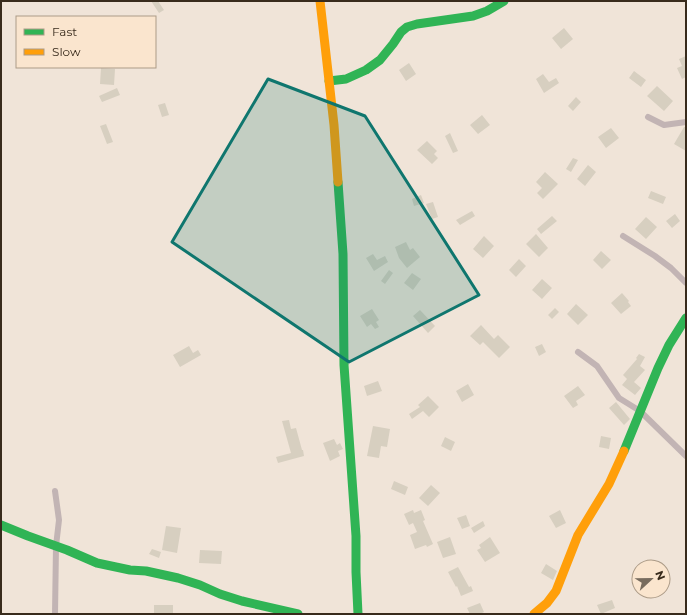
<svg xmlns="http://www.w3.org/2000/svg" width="687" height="615" font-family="Montserrat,sans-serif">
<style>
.building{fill:#d7cfc0}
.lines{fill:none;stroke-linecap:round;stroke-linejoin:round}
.street{stroke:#c2b4b4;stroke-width:6}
.fast{stroke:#30b455;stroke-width:9}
.slow{stroke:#ff9f0a;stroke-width:9}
.marked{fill:#0f766e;fill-opacity:0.2;stroke:#0f766e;stroke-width:3;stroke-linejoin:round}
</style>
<rect width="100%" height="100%" fill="#f0e4d8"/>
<path class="building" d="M151 1H158L164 10 159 13Z
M564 28 573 39 561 49 552 38Z
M686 56V77L682 79 677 68 682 66 679 59Z
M409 63 416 74 406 81 399 70Z
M101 68 115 69 114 85 100 84Z
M634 71 646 80 641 87 629 78Z
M543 74 549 82 556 78 559 83 544 93 536 79Z
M657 86 673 101 664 111 647 96Z
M117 88 120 95 102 102 99 96Z
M576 97 581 102 573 111 568 106Z
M165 103 169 115 162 117 158 105Z
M482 115 490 125 478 134 470 125Z
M106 124 113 142 107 144 100 126Z
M684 127H686V151L674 144Z
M611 128 619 138 606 148 598 137Z
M450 133 458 151 453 153 445 136Z
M427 141 437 151 434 154 438 158 432 164 417 150Z
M573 158 578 160 571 172 566 169Z
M588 165 596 172 585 186 577 179Z
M545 172 558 184 543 199 537 193 542 188 536 182Z
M651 191 666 197 663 204 648 198Z
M421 195 424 203 414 206 412 199Z
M433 202 438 217 432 219 426 204Z
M472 211 475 216 460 225 456 220Z
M675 214 680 221 672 228 666 221Z
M552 216 557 221 541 234 537 229Z
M646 217 657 227 646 239 635 229Z
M536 234 548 248 539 257 526 244Z
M484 236 494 246 483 258 473 249Z
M406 242 410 250 413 248 420 257 407 268 399 258 395 247Z
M601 251 611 260 602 269 593 260Z
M373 254 377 260 385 256 388 262 374 271 366 258Z
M519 259 526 266 516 277 509 270Z
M389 270 393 273 385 284 381 281Z
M412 273 421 279 413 290 404 283Z
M542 279 552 288 542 299 532 290Z
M622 293 629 301 628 302 631 306 621 314 611 303Z
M576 304 588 315 578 325 567 314Z
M555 308 559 312 552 319 548 315Z
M372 309 379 320 376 322 379 327 375 329 371 324 367 327 360 316Z
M420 310 435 326 428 333 413 316Z
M481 325 494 339 498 335 510 347 499 358 483 342 480 345 470 336Z
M542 344 546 352 539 356 535 347Z
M189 346 193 353 198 350 201 355 180 367 173 355Z
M639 354 645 357 640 366 645 370 634 382 641 388 635 395 622 385 627 379 623 375 637 359 636 358Z
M378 381 382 391 367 396 364 386Z
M468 384 474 395 462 402 456 391Z
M578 386 585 395 576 401 578 405 573 408 564 396Z
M428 396 439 407 429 417 423 411 412 419 409 414 420 407 418 405Z
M616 402 630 419 624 425 609 408Z
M289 420 291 429 296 428 302 450H303L304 456 278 463 276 457 291 453 282 421Z
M373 426 390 429 387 447 381 446 379 458 367 456Z
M601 436 611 438 609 449 599 447Z
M445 437 455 442 451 451 441 446Z
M334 439 337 445 340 443 343 449 338 451 340 456 330 461 323 443Z
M394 481 408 487 405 495 391 489Z
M431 485 440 493 428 506 419 498Z
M413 510 414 513 421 510 425 520 423 521 433 544 427 547 426 545 415 549 410 535 417 532 413 523 409 525 404 514Z
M560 510 566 523 556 528 549 516Z
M466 515 470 526 462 529 457 518Z
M483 521 485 526 474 533 471 528Z
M166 526 181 528 177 553 162 550Z
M450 537 456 554 443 558 437 542Z
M490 537 500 553 485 562 477 550 481 548 479 545Z
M152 549 161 552 159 558 149 554Z
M200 550 222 551 221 564 199 563Z
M546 564 557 571 553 580 541 573Z
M458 567 469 587 471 586 473 591 461 596 457 586 456 587 448 572Z
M612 600 615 608 601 614 597 605Z
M480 603 484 612 480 614H470L467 608Z
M154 605H173V614H154Z"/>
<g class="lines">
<path class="street" d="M648 117 664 125 686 122
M623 236 655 256 671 268 686 283
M578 352 597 366 619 398 640 411 686 456
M55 614 56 546 59 520 55 491"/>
<path class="fast" d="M329 81 346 79 366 70 380 60 393 44 401 32 407 27 417 24 473 16 487 11 504 1
M338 182 343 254 344 365 356 536V572L358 614
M624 451 658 368 669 345 686 318
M1 525 28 536 67 550 97 563 130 570 146 571 178 578 200 585 220 594 242 601 298 614"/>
<path class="slow" d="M320 1 334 125 338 182
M534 614 547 603 556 591 578 535 609 484 624 451"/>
</g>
<path class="marked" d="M268 79 365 116 479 295 349 362 172 242Z"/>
<rect width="687" height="615" fill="none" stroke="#382b1c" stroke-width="4"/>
<rect x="16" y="16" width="140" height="52" fill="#fae5ce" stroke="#ac9b87"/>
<rect x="24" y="29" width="20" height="6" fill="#30b455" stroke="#ac9b87"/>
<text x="52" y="36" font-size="12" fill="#382b1c">Fast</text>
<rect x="24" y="49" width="20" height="6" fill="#ff9f0a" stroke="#ac9b87"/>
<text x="52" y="56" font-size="12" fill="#382b1c">Slow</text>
<g transform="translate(651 579) rotate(68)"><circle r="19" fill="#fae5ce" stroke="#ac9b87"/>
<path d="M0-3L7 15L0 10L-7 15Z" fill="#786c5e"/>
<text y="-6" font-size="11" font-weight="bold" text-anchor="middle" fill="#382b1c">N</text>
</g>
</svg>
